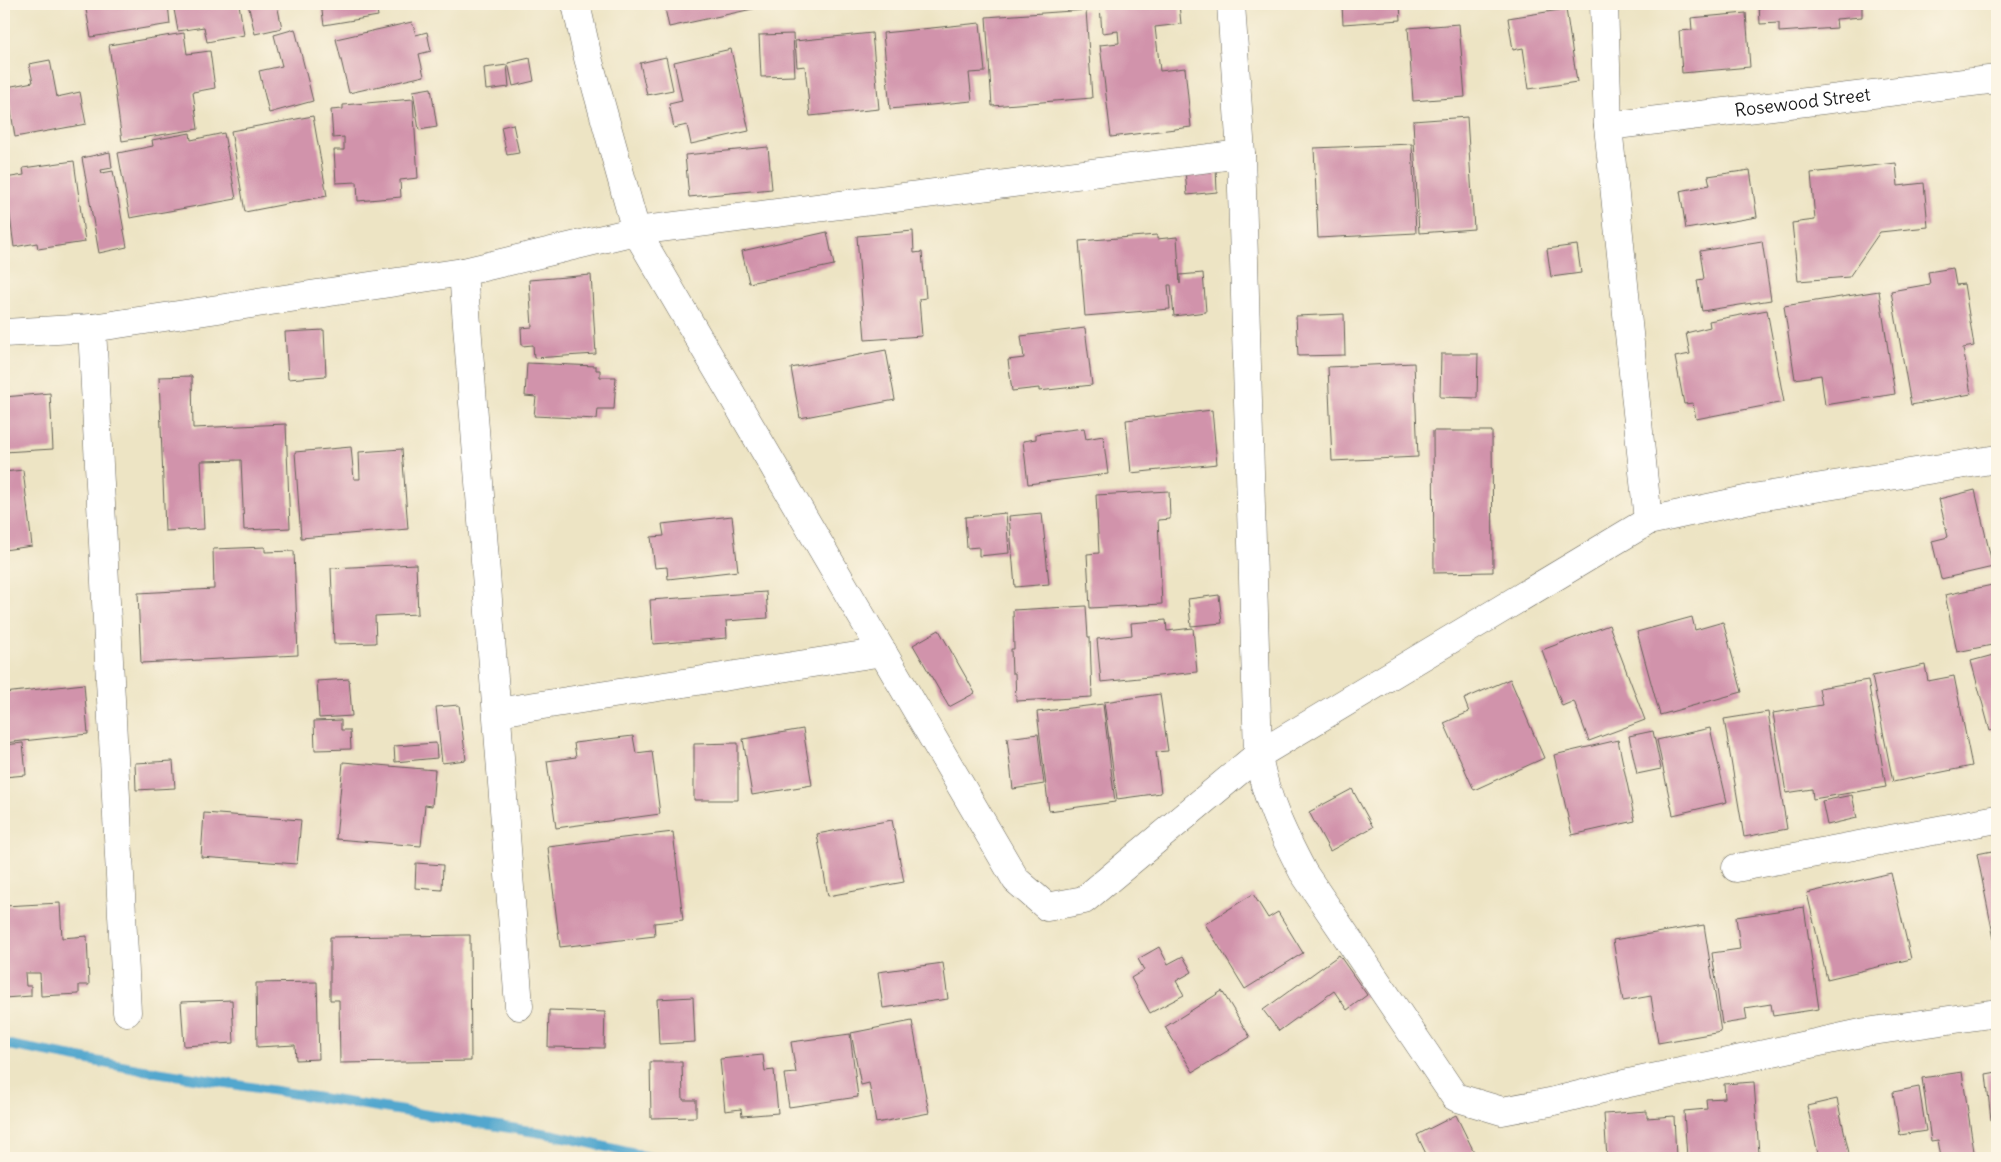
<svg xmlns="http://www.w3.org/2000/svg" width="2001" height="1162" font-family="Delius,sans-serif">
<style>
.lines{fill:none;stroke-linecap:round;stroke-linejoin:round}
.stream{stroke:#53a7ce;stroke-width:10}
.building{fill:#d193ab}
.minor-casing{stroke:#656257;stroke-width:29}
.minor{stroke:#fff;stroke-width:28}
.labels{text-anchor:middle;stroke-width:4;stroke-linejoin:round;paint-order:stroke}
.street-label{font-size:18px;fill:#1c1c1c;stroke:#fcf5e5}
</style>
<rect width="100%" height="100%" fill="#fcf5e5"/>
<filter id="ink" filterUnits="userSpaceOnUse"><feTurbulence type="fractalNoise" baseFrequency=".02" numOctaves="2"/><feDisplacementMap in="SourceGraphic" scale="10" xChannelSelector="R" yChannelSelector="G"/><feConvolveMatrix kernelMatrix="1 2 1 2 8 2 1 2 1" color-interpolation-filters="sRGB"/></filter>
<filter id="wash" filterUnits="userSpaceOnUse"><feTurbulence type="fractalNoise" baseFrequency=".0096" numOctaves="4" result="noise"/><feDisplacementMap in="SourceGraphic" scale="20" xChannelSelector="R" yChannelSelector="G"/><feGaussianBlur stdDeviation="1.12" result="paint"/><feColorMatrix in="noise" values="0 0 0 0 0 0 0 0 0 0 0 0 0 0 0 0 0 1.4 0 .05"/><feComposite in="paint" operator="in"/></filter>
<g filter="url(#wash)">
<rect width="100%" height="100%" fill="#ede4c4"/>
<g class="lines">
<path class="stream" d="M4 1044 137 1069 555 1135 653 1158"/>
</g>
<g id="blocks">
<path class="building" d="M85 4H168L170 24 91 37Z
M173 4H239L244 35 207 42 204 27 178 31Z
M248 4H277L282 28 255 34Z
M321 4H376L378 16 324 25Z
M664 4H756L757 8 669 27Z
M1120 4H1179L1181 24 1155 27 1160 71 1185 68 1191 127 1111 137 1100 45 1119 43 1118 31 1102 33 1100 6Z
M1342 4H1400L1401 20 1343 24Z
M1759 4H1862V17L1836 19 1837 28 1779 32V23L1760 24Z
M1566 9 1577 82 1529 89 1523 48 1513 50 1508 18Z
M1086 10 1092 98 992 106 986 17Z
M1746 13 1750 67 1682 73 1679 31 1692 30 1691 18Z
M412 22 416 35 427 32 431 51 419 54 424 76 349 93 336 39Z
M980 23 985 72 969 73 972 101 890 109 883 33Z
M1459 24 1465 97 1413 101 1408 28Z
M295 29 313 101 269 113 259 71 282 66 274 35Z
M184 33 187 54 210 51 215 88 193 92 198 129 122 141 109 45Z
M872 33 879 109 810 116 805 66 797 67 795 41Z
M793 34 795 76 761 77 759 35Z
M731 49 749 131 691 144 687 125 674 128 669 104 682 101 674 62Z
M666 57 673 90 647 95 640 63Z
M530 58 534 81 513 86 508 63Z
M50 60 57 97 80 92 86 124 15 137 7 87 33 82 29 64Z
M507 65 509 87 486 90 484 68Z
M431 88 437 127 419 130 413 91Z
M413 99 418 178 400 180 401 197 358 201 357 182 336 183 334 150H344V137L333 138 331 110 343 109V105Z
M313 116 327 196 245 212 231 131Z
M1467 117 1474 229 1419 233 1413 121Z
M513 124 519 153 507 155 501 127Z
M190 133 191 140 224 133 236 199 130 218 118 153 153 146 152 140Z
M1412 144 1416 233 1318 238 1314 148Z
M768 147 772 189 689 197 685 155Z
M110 152 112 168 101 170 102 173 113 171 127 247 99 253 82 158Z
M74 161 85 242 38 249 37 243 14 247 5 178 24 175 23 168Z
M1896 163 1898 186 1924 183 1928 227 1880 232 1849 277 1798 281 1792 223 1815 220 1811 173Z
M1216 167 1217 192 1187 195 1185 169Z
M1750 170 1757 217 1686 229 1680 191 1710 185 1708 176Z
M913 231 914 253 922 252 926 298 919 299 922 336 865 340 857 236Z
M827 232 834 265 749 283 742 251Z
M1157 235V239L1177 237 1180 284V275L1203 273 1206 312 1174 316 1171 285H1168L1170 309 1085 316 1079 241Z
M1762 241 1771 300 1702 311 1697 280 1704 279 1700 251Z
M1577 245 1581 273 1551 277 1547 249Z
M1953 268 1956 285 1964 284 1974 346 1963 348 1971 394 1911 405 1891 291 1930 284 1928 272Z
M591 275 596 354 534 358 533 345 522 346 521 328 532 327 529 280Z
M1879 291 1895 394 1825 405 1821 375 1795 379 1784 306Z
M1767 310 1784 402 1696 419 1693 403 1684 404 1675 357 1690 354 1686 333 1710 327 1709 321Z
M1344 314 1345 355 1298 356 1296 316Z
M1085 328 1092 385 1039 391V388L1012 391 1008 360 1024 358 1021 336Z
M324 330 326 376 288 379 285 332Z
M886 350 895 400 800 418 791 368Z
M1441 354H1478L1477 398 1440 397Z
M527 363 596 366V370H600V377H616L614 409H598L597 419 534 416 536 397 525 396Z
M1414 363 1418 457 1332 461 1328 367Z
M192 376 193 428 286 424 290 528 244 530 241 460 201 461 204 529 165 531 159 377Z
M50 393 53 449 4 452V397Z
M1212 410 1217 464 1131 473 1126 420Z
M1084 428 1086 439 1103 436 1108 474 1028 484 1023 441 1036 439V434Z
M1433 431H1492L1493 572 1434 573Z
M351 447 354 479H360L359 452 402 449 408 529 301 538 295 452Z
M23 470 32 546 4 550V472Z
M1975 490 1993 567 1941 579 1932 541 1948 537 1939 499Z
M1169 491 1170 519 1158 520 1162 604 1090 608 1087 554 1099 553 1096 495Z
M1006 513 1009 553 979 556V547L967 548 965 517Z
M1042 513 1049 584 1015 587 1009 516Z
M732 516 738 571 668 579 667 567 655 568 651 537 664 536 662 524Z
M265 547V552L294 551 298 655 141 663 138 593 214 589 213 549Z
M416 564 418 614 375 616 376 643 334 644 331 568Z
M1997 584V644L1957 652 1945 595Z
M766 592 768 618 726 621 727 638 653 644 650 600Z
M1219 595 1222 623 1191 626 1188 599Z
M1086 606 1088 637H1090L1092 697 1016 701 1015 673H1012L1011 649H1014L1013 610Z
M1692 617 1695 630 1723 622 1742 692 1660 715 1637 632Z
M1166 620 1167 631 1193 628 1197 672 1101 682 1097 639 1132 635 1131 623Z
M1609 625 1645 720 1589 741 1574 701 1562 706 1542 650Z
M939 630 975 693 949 707 913 645Z
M1997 654V728L1990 731 1971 661Z
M1925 665 1928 681 1954 676 1972 766 1893 782 1872 676Z
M349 679 352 716 319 718 317 681Z
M1510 679 1544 758 1474 790 1444 723 1469 712 1464 699Z
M1868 680 1886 787 1813 799 1812 789 1786 793 1773 713 1822 705 1819 688Z
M84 684 88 734 4 743V693Z
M1160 694 1168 751 1156 752 1161 793 1117 799 1104 702Z
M1103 704 1115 802 1049 811 1037 712Z
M459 705 466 760 442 763 436 707Z
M1768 712 1787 829 1744 837 1724 719Z
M341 720V730H350L351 749 315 750 314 721Z
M1710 728 1727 802 1673 815 1657 740Z
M803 729 812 785 752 795 743 739Z
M1653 731 1661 769 1637 774 1629 736Z
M1038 734 1044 784 1013 789 1007 738Z
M633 736 636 753 652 751 660 814 556 828 547 761 576 757 574 743Z
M1618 740 1635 821 1572 835 1554 755Z
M23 743 26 775 4 777V745Z
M436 743 437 758 395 762 394 746Z
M738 743V800H694V744Z
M173 761 175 788 136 790 135 763Z
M343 762 435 770 432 806 425 805 421 846 336 839Z
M1352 789 1373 827 1330 851 1309 812Z
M1852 795 1857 818 1827 825 1822 801Z
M204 813 301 820 297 864 201 857Z
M892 820 904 882 828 896 817 834Z
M673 832 683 920 654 923 655 936 560 947 548 847Z
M1997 850V949H1996L1977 854Z
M416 863 443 865 442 890 415 888Z
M1891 873 1911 959 1827 979 1807 893Z
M1253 894 1268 918 1278 912 1303 953 1245 989 1205 924Z
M60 903 62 938 87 936 89 985H79V994L41 996 40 973H25L26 986H31V996L4 998V906Z
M1804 907 1819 1009 1773 1016 1771 1004 1745 1008 1747 1020 1722 1024 1712 953 1740 949 1736 917Z
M1704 925 1721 1032 1658 1043 1651 996 1623 1001 1613 940Z
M470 935 471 1061 340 1063 339 1000H330V937Z
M1159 947 1168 964 1183 956 1192 972 1176 981 1184 995 1150 1013 1131 978 1144 970 1138 959Z
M1339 955 1367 995 1347 1010 1334 991 1279 1031 1263 1010Z
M943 963 948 999 883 1008 878 972Z
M317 982 319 1059 296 1060 295 1045 257 1047 256 983Z
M1222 991 1250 1037 1193 1072 1165 1027Z
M693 997 695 1042 659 1044 657 999Z
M232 1000 234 1043 184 1046 181 1002Z
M549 1010 605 1012 604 1048 548 1047Z
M912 1021 929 1113 876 1123 869 1083 861 1085 851 1033Z
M850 1034 858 1097 789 1107 784 1074 796 1073 791 1042Z
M763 1055 765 1071 774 1070 778 1113 742 1116 741 1109 725 1111 720 1059Z
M650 1062H682L683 1100H696V1117L651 1118Z
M1962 1072 1975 1158H1941L1938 1140 1931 1141 1922 1078Z
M1997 1072V1120H1991L1986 1074Z
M1754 1082 1759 1154 1687 1158 1684 1111 1707 1109 1706 1099 1725 1098 1724 1084Z
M1919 1087 1926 1131 1900 1135 1893 1092Z
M1837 1099 1849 1153 1819 1158 1807 1106Z
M1647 1111V1118L1674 1116 1676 1158H1607L1604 1114Z
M1456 1115 1477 1158H1428L1417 1135Z"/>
</g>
</g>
<g filter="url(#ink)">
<use href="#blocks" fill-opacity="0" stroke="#656257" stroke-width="1"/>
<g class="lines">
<defs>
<g id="minor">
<path d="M576 4 588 58 636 231 1241 154"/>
<path d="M1231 4 1241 154 1258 755C1265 797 1283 834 1303 872L1455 1097 1502 1111 1550 1102 1615 1086 1866 1032 1997 1013"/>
<path d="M1604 4 1608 126 1648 521"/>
<path id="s1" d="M1608 126 1997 79"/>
<path d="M463 272 519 1006"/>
<path d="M92 328 127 1012"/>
<path d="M4 333 92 328 463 272 636 231 1016 880 1047 907 1084 900 1258 755 1648 521 1759 497 1997 459"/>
<path d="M497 712 883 652"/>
<path d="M1736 868 1997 819"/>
</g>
</defs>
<use href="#minor" class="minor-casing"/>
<use href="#minor" class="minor"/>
</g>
</g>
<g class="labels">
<g class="street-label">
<text dy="6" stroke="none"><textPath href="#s1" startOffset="196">Rosewood Street</textPath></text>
</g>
</g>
<rect width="2001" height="1162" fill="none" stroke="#fcf5e5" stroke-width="20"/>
</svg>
